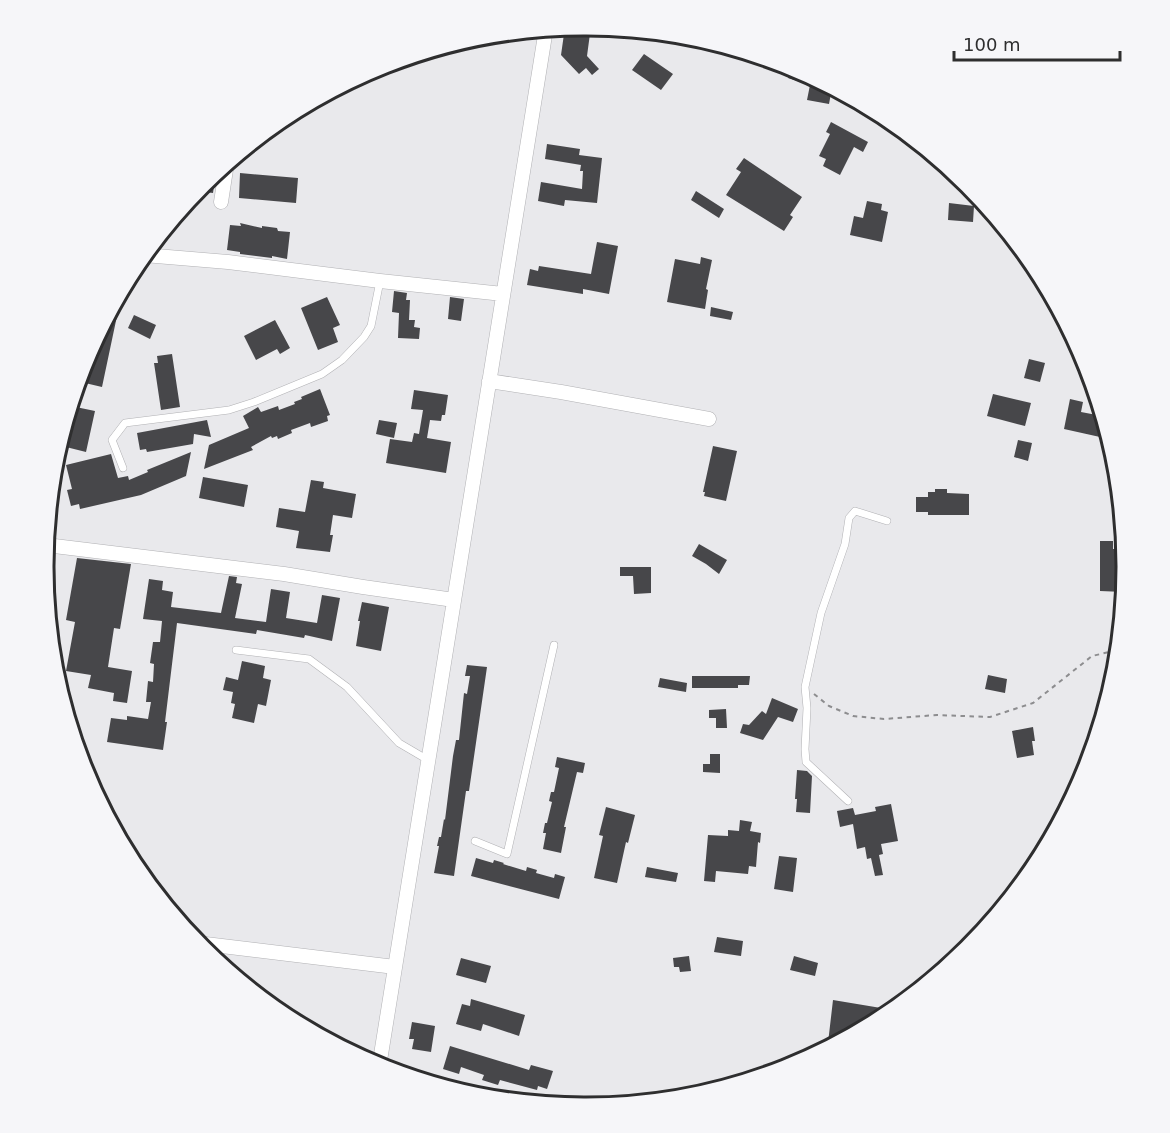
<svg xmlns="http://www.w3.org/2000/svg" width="1170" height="1133" font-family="'DejaVu Sans',sans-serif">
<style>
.building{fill:#47474a}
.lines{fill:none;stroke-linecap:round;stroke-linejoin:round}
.lane-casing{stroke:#b1b1b4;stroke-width:8}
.street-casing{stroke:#b1b1b4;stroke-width:15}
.path{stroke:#8d8d8f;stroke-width:2;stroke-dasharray:4.5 4.5;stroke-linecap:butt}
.lane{stroke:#fff;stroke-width:7}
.street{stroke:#fff;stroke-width:14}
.rim{fill:none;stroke:#2e2e2f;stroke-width:3}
</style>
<rect width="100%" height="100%" fill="#e9e9ec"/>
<path class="building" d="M585 26H591L587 56 599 69 592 75 586 68 579 74 561 55 565 27Z
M644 54 673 74 661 90 632 70Z
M792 67 832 88 829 104 807 100 810 85 788 78Z
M831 122 868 142 863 152 854 147 840 175 823 166 826 159 819 156 830 134 826 132Z
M547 144 580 149 579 155 602 158 597 203 565 200 564 206 538 201 541 182 582 189 583 171H580L581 165 545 159Z
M744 158 802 197 790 215 793 217 784 231 726 195 741 172 736 169Z
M216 172 213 193 197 191 203 184Z
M240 173 298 178 296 203 239 198Z
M696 191 724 209 719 218 691 200Z
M867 201 882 204 881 210 888 212 882 242 850 235 854 216 863 218Z
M949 203 974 206 973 222 948 220Z
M240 223 262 228V226L277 228 278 231 290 232 287 259 272 256V258L240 254V252L227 250 230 225 241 226Z
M597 242 618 246 609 294 583 289V294L527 285 530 269 538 271 539 266 591 274Z
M701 257 712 260 706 289 708 290 705 309 667 302 675 259 700 264Z
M394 291 407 293 406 300H410L409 320H415L414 327 420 328 419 339 398 338 399 313 392 312Z
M119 297H121L102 387 85 383 92 346Z
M327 297 340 325 333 328 338 342 318 350 301 308Z
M450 297 464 299 461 321 448 319Z
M711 307 733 312 731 320 710 316Z
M134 315 156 325 150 339 128 328Z
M275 320 290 348 280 354 277 349 256 360 244 336Z
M172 354 180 407 161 410 154 363H158L157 356Z
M1029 359 1045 363 1040 382 1024 378Z
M320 389 330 415 327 416 328 421 311 427 310 423 291 430 292 433 278 439 277 436 272 438 271 436 251 447 253 450 204 469 209 445 249 428 243 416 258 407 261 412 278 406 279 410 295 404 294 402 302 399 301 397Z
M414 390 448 395 445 415H442L441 421 430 420 427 438 451 442 446 473 386 463 390 439 412 442 414 433 419 434 423 410 411 409Z
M993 394 1031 403 1025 426 987 416Z
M1070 399 1083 402 1081 412 1102 416 1107 434 1101 433 1100 437 1064 429Z
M71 406 95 411 86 452 62 446 60 441Z
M207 420 211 437 194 434 193 444 147 452 146 449 140 450 137 433Z
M379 420 397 423 394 438 376 434Z
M1018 440 1032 443 1028 461 1014 457Z
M713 446 737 451 726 501 704 496 705 492H703Z
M191 452 186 476 141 495 80 509 79 504 71 506 67 490 72 489 66 465 111 454 118 478 128 476 129 480 148 472 147 470Z
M203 477 248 485 244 507 199 498Z
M311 480 324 482 323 488 356 494 352 518 333 515 330 535H333L330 552 296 548 299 531 276 527 279 508 305 512Z
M935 489H947V493L969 494V515H928V512H916V497H928V492H935Z
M1100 541H1113V549H1124L1126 567 1124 592 1100 591Z
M699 544 727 560 719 574 706 564 692 556Z
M77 558 131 564 120 629 114 628 108 667 132 671 127 703 113 701 114 693 88 688 91 675 66 671 75 622 66 620Z
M620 567H651V593L634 594 633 576H620Z
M229 576 237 577 236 583 242 584 235 618 266 622 271 589 290 592 286 618 317 623 322 595 340 598 332 641 305 635 304 638 257 630 256 634 177 623 165 722H167L163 750 107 742 111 718 127 720V716L148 719 151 702H146L148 681 153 682 154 664 150 663 153 642H160L162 621 143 619 149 579 163 581 162 590 173 592 171 607 221 613Z
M362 602 389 607 381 651 356 646 360 621H358Z
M242 661 265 666 263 678 271 680 266 706 258 704 254 723 232 718 235 704 231 703 233 692 223 690 226 677 238 680Z
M467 665 487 667 469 791H466L454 876 434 873 439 846H437L439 837H441L444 819 445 820 453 756 456 740H459L464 693 467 694 470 676H465Z
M988 675 1007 679 1005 693 985 689Z
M692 676H750L749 685H738V688H692Z
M660 678 687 683 686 692 658 687Z
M772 698 798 709 793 722 778 717 763 740 740 733 743 724 749 725 762 711 766 714Z
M726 709 727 728H716V718H709V710Z
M1033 727 1035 741H1032L1034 755 1017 758 1012 731Z
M710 754H720V773L703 772V764H710Z
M557 757 585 763 583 773 577 772 564 827H566L561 853 543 849 546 833H543L545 823H547L552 802 549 801 551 792H554L559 768 555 767Z
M797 770 807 771 812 776 810 813 796 812 797 799H795Z
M891 804 898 841 881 844 883 854 879 855 883 875 875 876 871 858 867 859 865 847 857 849 853 824 840 827 837 811 853 808 855 815 876 811 875 807Z
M606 807 635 815 628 843 626 842 617 883 594 878 603 836 599 835Z
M740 820 752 822 750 831 761 833 760 843 758 842 756 867 749 866 748 874 716 871 715 882 704 881 708 835 728 836V830L739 831Z
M779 856 797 858 793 892 774 889Z
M476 858 493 863 494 860 504 863 503 864 526 871 527 867 537 870 536 873 554 878 555 874 565 877 559 899 471 876Z
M647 867 678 873 676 882 645 877Z
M717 937 743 941 741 956 714 952Z
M689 956 691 971 680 972 679 967H674L673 958Z
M794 956 818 963 815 976 790 970Z
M461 958 491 966 486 983 456 975Z
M471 999 525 1015 519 1036 483 1024 481 1031 456 1024 462 1004 470 1006Z
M833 1000 893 1010 885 1017 833 1044 828 1043Z
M412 1022 435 1026 431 1052 412 1049 414 1039H409Z
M450 1046 529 1070 531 1065 553 1071 547 1089 538 1086 537 1090 500 1080 498 1085 482 1080 484 1075 461 1067 459 1074 443 1069Z"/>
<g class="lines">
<defs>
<path id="lane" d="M123 468 112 440 125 423 229 410 254 402 322 374 342 360 364 337 371 326 380 281
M236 650 309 659 347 687 399 743 428 760
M848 801 806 762 805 749 807 708 805 687 821 613 845 544 849 518 855 511 887 521
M475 841 507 854 554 645"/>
<path id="street" d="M221 202 227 163
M144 255 228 262 380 281 503 294
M489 381 561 392 709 419
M46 545 284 574 363 587 454 600
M197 943 395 967
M379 1067 546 29"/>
</defs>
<use href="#lane" class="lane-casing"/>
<use href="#street" class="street-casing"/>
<path class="path" d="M814 694 829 706 853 716 884 719 937 715 990 717 1033 703 1092 656 1118 650"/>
<use href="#lane" class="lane"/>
<use href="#street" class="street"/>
</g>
<path d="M0 0H1170V1133H0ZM584 36H586A530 530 0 0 1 1116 566V567A530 530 0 0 1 586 1097H584A530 530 0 0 1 54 567V566A530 530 0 0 1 584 36Z" fill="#f6f6f9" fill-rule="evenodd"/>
<path class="rim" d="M584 36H586A530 530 0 0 1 1116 566V567A530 530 0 0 1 586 1097H584A530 530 0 0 1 54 567V566A530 530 0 0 1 584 36Z"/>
<path d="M954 51v9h166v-9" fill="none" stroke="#2e2e2f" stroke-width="3"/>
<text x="963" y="51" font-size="18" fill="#2e2e2f" stroke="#f6f6f9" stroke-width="4.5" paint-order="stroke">100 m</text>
</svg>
